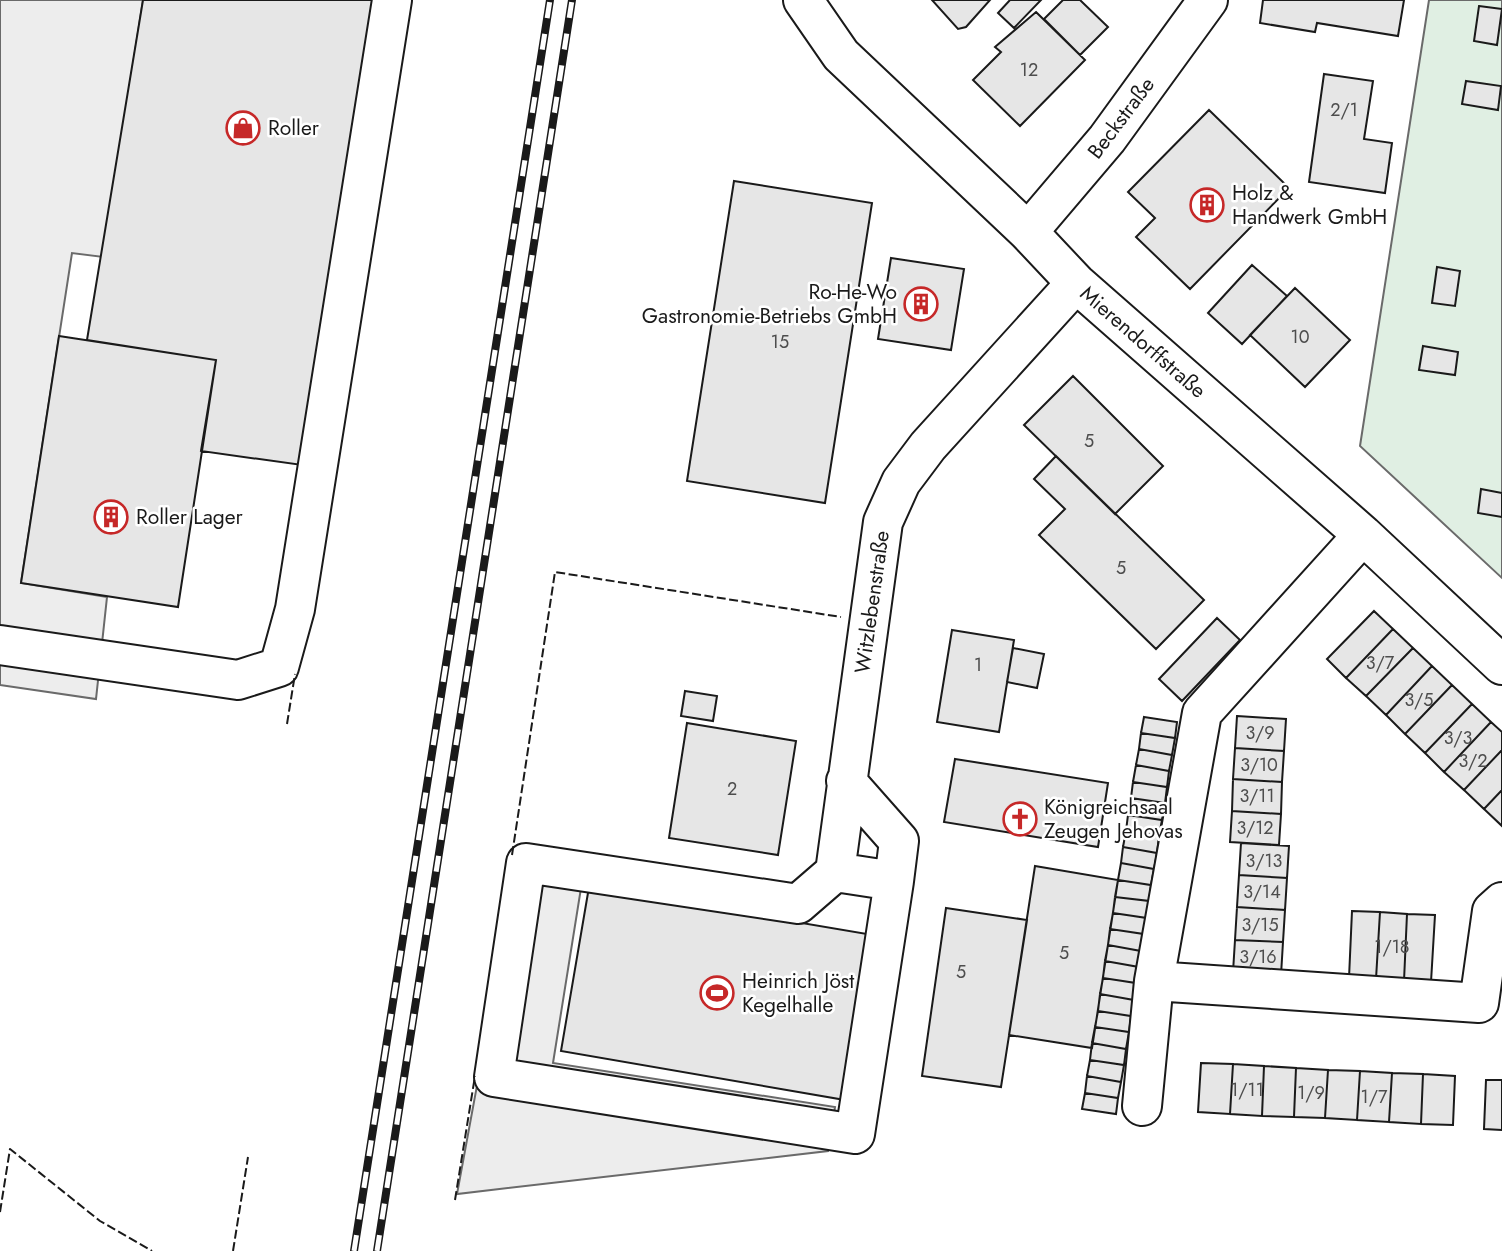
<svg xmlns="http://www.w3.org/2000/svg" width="1502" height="1251" font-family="Jost,sans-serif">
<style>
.green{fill:#e0efe3;stroke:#6a6a6a;stroke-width:2}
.parking{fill:#ededed;stroke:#6a6a6a;stroke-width:2}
.building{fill:#e6e6e6;stroke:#1a1a1a;stroke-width:2}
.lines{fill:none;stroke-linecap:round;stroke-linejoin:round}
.minor-casing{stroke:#1a1a1a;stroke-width:42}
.minor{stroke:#fff;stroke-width:38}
.rail-casing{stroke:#1a1a1a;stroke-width:8}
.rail{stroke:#fff;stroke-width:5;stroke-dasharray:16;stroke-linecap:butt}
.fence{stroke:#1a1a1a;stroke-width:2;stroke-dasharray:9 3.5;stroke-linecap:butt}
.labels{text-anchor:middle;stroke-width:5;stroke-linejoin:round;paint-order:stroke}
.number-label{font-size:18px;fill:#4d4d4d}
.street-label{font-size:21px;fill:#1a1a1a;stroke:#fff}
.poi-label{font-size:21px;fill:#1a1a1a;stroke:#fff;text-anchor:start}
</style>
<rect width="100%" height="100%" fill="#fff"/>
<path class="green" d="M1429 0H1502V578L1360 446Z"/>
<path class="parking" d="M0 0H143L103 257 72 253 21 583 107 597 96 699 0 685Z
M518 863H585L553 1063 835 1107 828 1151 457 1194Z"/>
<path class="building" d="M143 0H385L309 466 201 451 216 360 87 340Z
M932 0H990L966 27 958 29Z
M1010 0H1041L1014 28 998 13Z
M1063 0H1080L1108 27 1080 55 1044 19Z
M1263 0H1404L1398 36 1317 23 1315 32 1260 23Z
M1479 6 1502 9 1497 45 1474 41Z
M1036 12 1085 60 1020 126 973 80 1001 52 995 47Z
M1324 74 1373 81 1364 139 1392 143 1385 193 1309 182Z
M1466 81 1501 86 1498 110 1462 104Z
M1209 110 1289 188 1190 289 1136 237 1155 218 1128 192Z
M734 181 872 203 825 503 687 481Z
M891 258 964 269 951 350 878 339Z
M1252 265 1287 296 1242 344 1208 313Z
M1437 267 1460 271 1455 306 1432 303Z
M1295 288 1350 340 1305 387 1250 335Z
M59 336 216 360 178 607 21 583Z
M1423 346 1458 352 1455 375 1419 370Z
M1073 376 1163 466 1115 514 1024 425Z
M1056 456 1204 600 1156 649 1039 535 1065 509 1034 479Z
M1481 489 1502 493V517L1478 513Z
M1374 611 1393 629 1346 678 1327 659Z
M1217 618 1240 640 1182 701 1159 679Z
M1393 629 1413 648 1366 696 1346 678Z
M952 630 1014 640 999 732 937 722Z
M1013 648 1044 654 1037 688 1007 682Z
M1413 648 1432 666 1386 715 1366 696Z
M1432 666 1452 685 1405 734 1386 715Z
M1452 685 1472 704 1425 753 1405 734Z
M685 691 717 696 713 721 681 716Z
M1472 704 1491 722 1444 772 1425 753Z
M1237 716 1286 719 1284 751 1235 748Z
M1144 717 1177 722 1175 738 1141 733Z
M1491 722 1502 732V750L1464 790 1444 772Z
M687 723 796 741 778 855 669 838Z
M1141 733 1175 738 1172 755 1139 749Z
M1235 748 1284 751 1282 782 1233 779Z
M1139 749 1172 755 1169 771 1136 765Z
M1502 750V790L1484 809 1464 790Z
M955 759 1108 783 1098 847 944 822Z
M1136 765 1169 771 1167 787 1133 782Z
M1233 779 1282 782 1281 814 1232 811Z
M1133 782 1167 787 1165 803 1131 798Z
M1502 790V826L1484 809Z
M1131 798 1165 803 1162 820 1128 815Z
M1232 811 1281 814 1279 845 1230 842Z
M1128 815 1162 820 1159 836 1126 831Z
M1126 831 1159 836 1157 853 1123 847Z
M1241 843 1289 846 1287 878 1239 875Z
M1123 847 1157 853 1154 869 1121 863Z
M1121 863 1154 869 1151 885 1118 880Z
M1035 866 1118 880 1092 1048 1009 1035Z
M1239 875 1287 878 1285 910 1237 907Z
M1118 880 1151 885 1149 901 1115 897Z
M589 887 873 935 845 1100 561 1051Z
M1115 897 1149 901 1147 918 1113 913Z
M1237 907 1285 910 1283 942 1235 940Z
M946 908 1027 920 1001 1087 922 1076Z
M1352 911 1380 912 1376 979 1349 978Z
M1380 912 1407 914 1404 981 1376 979Z
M1113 913 1147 918 1144 934 1110 929Z
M1407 914 1435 915 1431 982 1404 981Z
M1110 929 1144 934 1141 951 1108 945Z
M1235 940 1283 942 1281 975 1233 972Z
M1108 945 1141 951 1139 967 1105 961Z
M1105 961 1139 967 1136 983 1103 978Z
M1103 978 1136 983 1134 1000 1100 994Z
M1100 994 1134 1000 1131 1016 1098 1011Z
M1098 1011 1131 1016 1129 1032 1095 1027Z
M1095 1027 1129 1032 1126 1049 1092 1043Z
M1092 1043 1126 1049 1124 1065 1090 1060Z
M1090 1060 1124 1065 1121 1082 1087 1076Z
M1201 1063 1233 1064 1230 1114 1198 1112Z
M1233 1064 1264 1066 1262 1116 1230 1114Z
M1264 1066 1296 1068 1294 1117 1262 1116Z
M1296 1068 1328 1070 1325 1118 1294 1117Z
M1328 1070 1360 1071 1357 1120 1325 1118Z
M1360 1071 1392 1073 1389 1122 1357 1120Z
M1392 1073 1423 1074 1421 1124 1389 1122Z
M1423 1074 1455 1076 1453 1125 1421 1124Z
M1087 1076 1121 1082 1118 1098 1085 1093Z
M1486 1080H1502V1130L1484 1129Z
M1085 1093 1118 1098 1116 1114 1082 1109Z"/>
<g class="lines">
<defs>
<path id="minor" d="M803 0 841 55 1028 232 1076 283 1363 535 1502 665
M1028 232 1107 139 1208 0
M0 645 238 680 279 667 295 609 392 0
M846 781 899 841 894 881 835 872 883 522 901 482 928 446 1076 283
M835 872 798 904 526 863 494 1077 855 1134 894 881
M1154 981 1479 1003 1492 911 1502 902
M1142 1106 1154 981 1202 713 1363 535"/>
</defs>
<use href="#minor" class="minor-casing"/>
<use href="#minor" class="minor"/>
<defs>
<path id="rail" d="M354 1251 550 0
M377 1251 572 0"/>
</defs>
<use href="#rail" class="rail-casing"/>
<use href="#rail" class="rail"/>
<path class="fence" d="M287 724 295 674
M512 855 555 572 841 617
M455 1200 475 1076
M0 1212 10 1149 100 1221 152 1251
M233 1251 248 1157"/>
</g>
<defs>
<symbol id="shop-ring" viewBox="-11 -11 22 22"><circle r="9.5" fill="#fff" stroke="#c62828" stroke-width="1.5"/><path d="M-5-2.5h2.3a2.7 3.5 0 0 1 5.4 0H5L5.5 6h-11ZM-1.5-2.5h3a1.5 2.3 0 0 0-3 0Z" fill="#c62828"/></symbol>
<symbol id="building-ring" viewBox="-11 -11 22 22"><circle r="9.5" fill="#fff" stroke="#c62828" stroke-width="1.5"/><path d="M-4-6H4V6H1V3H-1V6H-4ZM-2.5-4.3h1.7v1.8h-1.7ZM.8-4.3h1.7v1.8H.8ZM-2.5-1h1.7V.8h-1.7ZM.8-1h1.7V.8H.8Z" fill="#c62828"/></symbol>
<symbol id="church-ring" viewBox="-11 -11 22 22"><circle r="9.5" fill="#fff" stroke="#c62828" stroke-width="1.5"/><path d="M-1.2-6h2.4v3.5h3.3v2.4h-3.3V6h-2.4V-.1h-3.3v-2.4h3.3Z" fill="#c62828"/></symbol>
<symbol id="stadium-ring" viewBox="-11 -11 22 22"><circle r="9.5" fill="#fff" stroke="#c62828" stroke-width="1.5"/><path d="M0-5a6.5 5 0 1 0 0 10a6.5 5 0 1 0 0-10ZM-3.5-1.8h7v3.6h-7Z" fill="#c62828"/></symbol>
</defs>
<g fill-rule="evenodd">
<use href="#shop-ring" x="224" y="109" width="38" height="38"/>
<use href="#building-ring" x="1188" y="186" width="38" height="38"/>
<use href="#building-ring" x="902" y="285" width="38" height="38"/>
<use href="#building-ring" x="92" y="498" width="38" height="38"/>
<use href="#church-ring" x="1001" y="800" width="38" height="38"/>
<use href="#stadium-ring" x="698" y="974" width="38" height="38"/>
</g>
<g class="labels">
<g class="number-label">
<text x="1029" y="76">12</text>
<text x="1344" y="116">2/1</text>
<text x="1300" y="343">10</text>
<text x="780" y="348">15</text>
<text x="1089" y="447">5</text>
<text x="1121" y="574">5</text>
<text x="1380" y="669">3/7</text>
<text x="978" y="671">1</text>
<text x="1419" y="706">3/5</text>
<text x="1260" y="739">3/9</text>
<text x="1458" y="744">3/3</text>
<text x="1473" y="767">3/2</text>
<text x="1259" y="771">3/10</text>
<text x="732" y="795">2</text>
<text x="1257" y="802">3/11</text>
<text x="1255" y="834">3/12</text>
<text x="1264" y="867">3/13</text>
<text x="1262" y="898">3/14</text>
<text x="1260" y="931">3/15</text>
<text x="1392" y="953">1/18</text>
<text x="1064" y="959">5</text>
<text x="1258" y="963">3/16</text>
<text x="961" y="978">5</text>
<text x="1247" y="1096">1/11</text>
<text x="1311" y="1099">1/9</text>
<text x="1374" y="1103">1/7</text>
</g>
<g class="street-label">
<text transform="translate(1121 118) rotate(-53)" y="7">Beckstraße</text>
<text transform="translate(1143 342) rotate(41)" y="7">Mierendorffstraße</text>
<text transform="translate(872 602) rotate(-82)" y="7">Witzlebenstraße</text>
</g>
<g class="poi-label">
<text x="268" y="135">Roller</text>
<text x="1232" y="200">Holz &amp;<tspan x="1232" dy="24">Handwerk GmbH</tspan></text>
<text x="897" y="299" text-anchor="end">Ro-He-Wo<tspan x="897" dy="24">Gastronomie-Betriebs GmbH</tspan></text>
<text x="136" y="524">Roller Lager</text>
<text x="1044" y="814">Königreichsaal<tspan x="1044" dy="24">Zeugen Jehovas</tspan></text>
<text x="742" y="988">Heinrich Jöst<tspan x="742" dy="24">Kegelhalle</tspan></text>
</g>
</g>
</svg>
